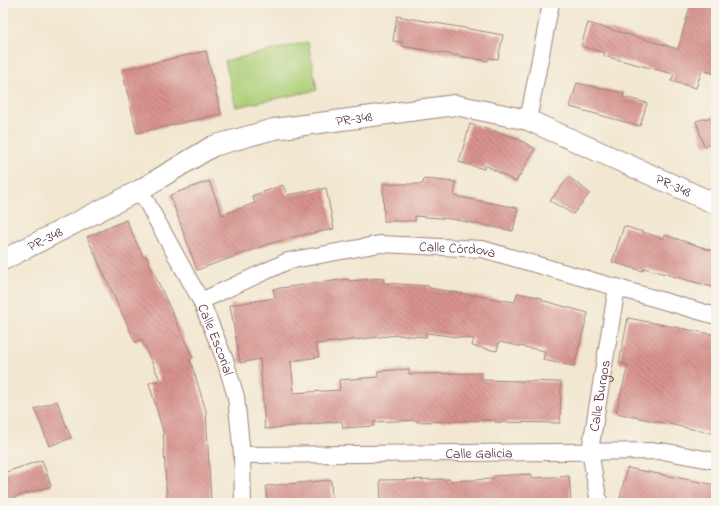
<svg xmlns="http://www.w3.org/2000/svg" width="719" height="506" font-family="'Indie Flower',sans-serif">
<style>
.park{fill:#add079;stroke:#7c7852}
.building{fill:url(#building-back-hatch)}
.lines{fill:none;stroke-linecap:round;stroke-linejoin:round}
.minor-casing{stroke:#9e837e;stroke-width:18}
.tertiary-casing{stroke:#9e837e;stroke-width:22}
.minor{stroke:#fff;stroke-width:16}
.tertiary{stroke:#fff;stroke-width:20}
.labels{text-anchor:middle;stroke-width:3;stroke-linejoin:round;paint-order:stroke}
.street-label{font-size:14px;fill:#4a1f2b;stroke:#f7f3e8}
</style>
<defs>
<pattern id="building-back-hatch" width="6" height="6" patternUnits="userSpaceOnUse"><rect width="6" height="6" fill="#d8938d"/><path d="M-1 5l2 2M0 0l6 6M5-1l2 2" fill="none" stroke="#b17773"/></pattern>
</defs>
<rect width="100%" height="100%" fill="#f7f3e8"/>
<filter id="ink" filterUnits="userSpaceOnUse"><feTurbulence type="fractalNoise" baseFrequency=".025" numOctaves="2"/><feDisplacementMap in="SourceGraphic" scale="8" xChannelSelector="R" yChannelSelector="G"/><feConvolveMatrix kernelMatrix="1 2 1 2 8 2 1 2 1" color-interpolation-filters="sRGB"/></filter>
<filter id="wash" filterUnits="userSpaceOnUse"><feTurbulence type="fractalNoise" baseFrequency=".012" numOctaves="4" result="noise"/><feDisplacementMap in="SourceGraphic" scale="16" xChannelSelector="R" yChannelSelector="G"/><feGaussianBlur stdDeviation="0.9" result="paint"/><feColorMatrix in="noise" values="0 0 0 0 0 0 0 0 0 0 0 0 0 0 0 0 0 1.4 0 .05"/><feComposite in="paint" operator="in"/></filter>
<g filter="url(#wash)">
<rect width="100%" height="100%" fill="#f2e7d0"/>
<path class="park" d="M308 42 317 90 236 107 225 61Z"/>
<g id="blocks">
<path class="building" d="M691 3H716V74L702 70 696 88 671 81 674 74 604 56 605 53 581 46 588 23 678 49Z
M397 16 503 35 498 59 489 58 488 61 402 46V42L393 41Z
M206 51 221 114 137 133 122 70Z
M577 83 624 93 623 97 647 103 640 126 570 107Z
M716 116V143L704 146 696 121Z
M470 124 517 138 535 149 516 182 485 165 484 169 459 162Z
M569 177 590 193 573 214 550 201Z
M424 179 456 182 454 196 518 208 513 231 452 219 415 216V221H384L383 184H423Z
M209 181 222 215 255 203 252 196 283 185 287 195 326 188 334 229 293 237 269 244 197 270 170 195Z
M126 220 143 257 146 256 193 358 190 359 206 411 211 502 167 503 163 431 149 383 160 380 141 339 135 342 87 237Z
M624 226 664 239 665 235 716 252V288L644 268 643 271 612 262Z
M383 278 384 283 429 286V288L515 302 517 293 542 298 541 300 588 313 574 366 543 360 545 351 499 342 497 351 472 346 474 339 426 333V337L397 335 316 344 319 357 291 361 294 393 340 390 339 380 378 377V371L409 369V374L482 373V380L561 382 560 423 495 422V420L417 422V420L374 422V426L343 428 342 421 265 429 260 359 240 363 230 305 275 298 273 289 348 279 349 281Z
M628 318 716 335V434L616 413 628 365 619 363Z
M57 401 71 438 49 446 35 409Z
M42 460 51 486 3 501V473Z
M627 468 716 485V503H619Z
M531 474V478L569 476 571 503H381L380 480 450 479V481L493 479V476Z
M331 480 332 503H267L266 486Z"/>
</g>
</g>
<g filter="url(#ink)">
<use href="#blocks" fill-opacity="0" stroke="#9e837e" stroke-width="1"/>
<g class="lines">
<defs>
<g id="minor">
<path d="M528 120 551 3"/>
<path id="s1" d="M140 190 201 301 225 360 236 397 242 455 243 503"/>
<path id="s2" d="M201 301 288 261 380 244 482 249 716 316"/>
<path id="s3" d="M242 455 662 451 716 461"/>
<path id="s4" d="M599 503 590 451 617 287"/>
</g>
<g id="tertiary">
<path id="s5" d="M3 260 140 190 213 146 274 129 455 105 528 120 716 204"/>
</g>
</defs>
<use href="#minor" class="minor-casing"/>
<use href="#tertiary" class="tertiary-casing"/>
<use href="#minor" class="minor"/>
<use href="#tertiary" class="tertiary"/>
</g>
</g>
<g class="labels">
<g class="street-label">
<text dy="5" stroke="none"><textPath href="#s5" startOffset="383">PR-348</textPath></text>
<text dy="5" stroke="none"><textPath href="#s5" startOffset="719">PR-348</textPath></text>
<text dy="5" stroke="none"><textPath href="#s5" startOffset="47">PR-348</textPath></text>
<text dy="5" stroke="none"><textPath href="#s2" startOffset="267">Calle Córdova</textPath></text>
<text dy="5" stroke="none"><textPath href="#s1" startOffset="168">Calle Escorial</textPath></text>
<text dy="5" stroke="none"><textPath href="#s4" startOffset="109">Calle Burgos</textPath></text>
<text dy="5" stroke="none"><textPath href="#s3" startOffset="237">Calle Galicia</textPath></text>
</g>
</g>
<rect width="719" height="506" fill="none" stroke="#f7f3e8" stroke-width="16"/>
</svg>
